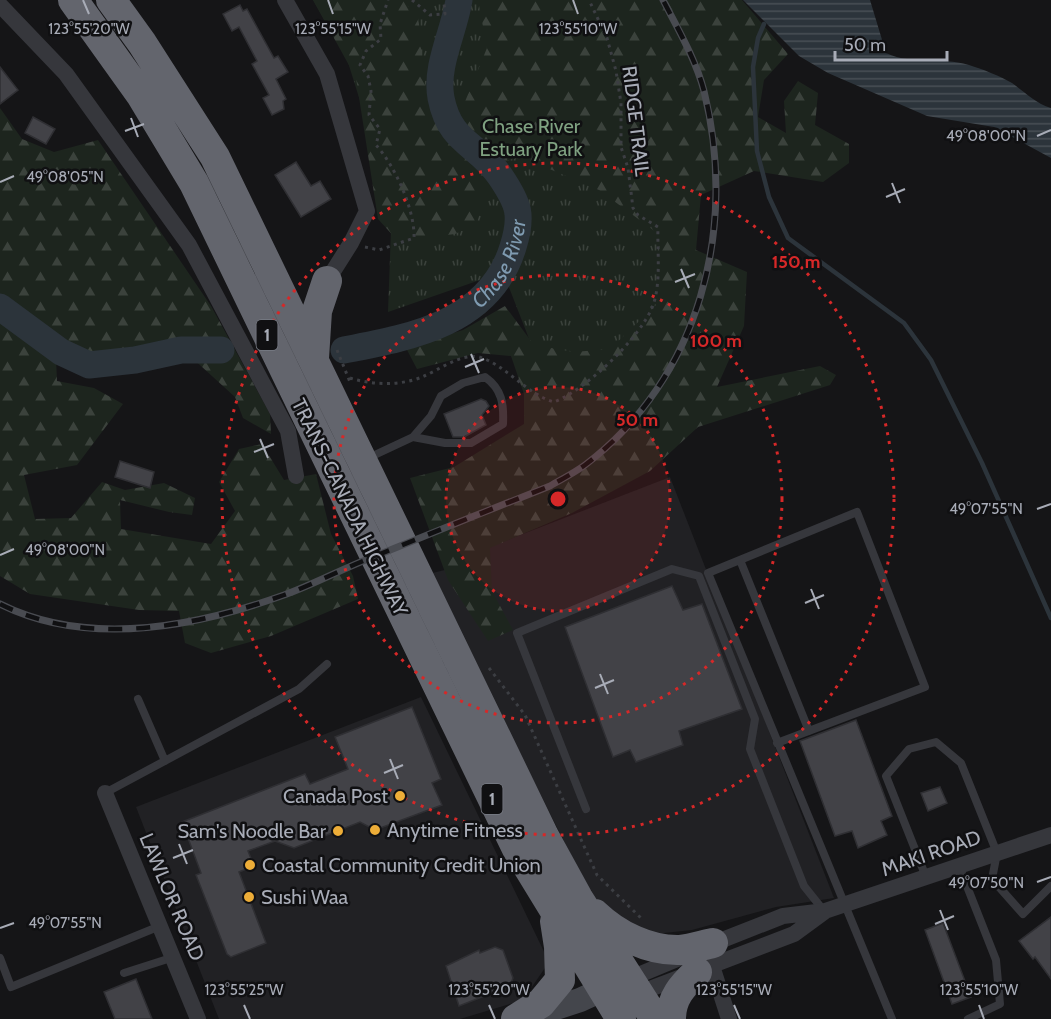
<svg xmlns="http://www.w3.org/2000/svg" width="1051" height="1019" font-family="Cabin,sans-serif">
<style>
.built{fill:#212124}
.grass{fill:url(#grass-tufts)}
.forest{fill:url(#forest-firs)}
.water{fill:url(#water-rules)}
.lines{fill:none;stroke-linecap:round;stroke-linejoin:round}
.stream{stroke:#2c343b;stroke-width:4.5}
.river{stroke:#2c343b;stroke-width:27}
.building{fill:#424247;stroke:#2f2f33;stroke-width:1.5}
.path{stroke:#3c3e43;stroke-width:3;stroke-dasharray:3 4.5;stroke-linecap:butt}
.lane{stroke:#36373c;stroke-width:8}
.street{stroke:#36373c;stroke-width:16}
.secondary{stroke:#44464c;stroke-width:24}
.highway{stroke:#63656d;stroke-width:30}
.rail-casing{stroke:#494b51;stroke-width:7}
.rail{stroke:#101012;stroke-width:4.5;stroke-dasharray:14;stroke-linecap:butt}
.ticks{fill:none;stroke:#a8acb7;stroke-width:2}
.ring{fill:none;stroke:#d62828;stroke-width:3;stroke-dasharray:3 6}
.poi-dot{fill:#edad38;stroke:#101012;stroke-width:2}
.labels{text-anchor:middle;stroke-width:5;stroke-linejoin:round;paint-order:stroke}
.shield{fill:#101012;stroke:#7a7d86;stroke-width:1.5}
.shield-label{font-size:18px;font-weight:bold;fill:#a8acb7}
.street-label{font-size:20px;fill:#a8acb7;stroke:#101012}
.park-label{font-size:20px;fill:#7fa181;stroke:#101012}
.poi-label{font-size:20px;fill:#a8acb7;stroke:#101012;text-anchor:start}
.water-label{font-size:21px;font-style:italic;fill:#7f9bb1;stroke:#101012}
.ticks-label{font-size:15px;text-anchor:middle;fill:#a8acb7;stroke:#101012;stroke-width:5;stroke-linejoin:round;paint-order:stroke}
.centre{fill:#d62828;stroke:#101012;stroke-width:3}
.ring-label{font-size:18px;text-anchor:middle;font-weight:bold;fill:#d62828;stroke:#101012;stroke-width:5;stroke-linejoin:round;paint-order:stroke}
</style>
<defs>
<pattern id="grass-tufts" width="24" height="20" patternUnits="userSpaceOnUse" patternTransform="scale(1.5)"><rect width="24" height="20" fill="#1d251e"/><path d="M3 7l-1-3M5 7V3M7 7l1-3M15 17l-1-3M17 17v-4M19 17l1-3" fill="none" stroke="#3b423c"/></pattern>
<pattern id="forest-firs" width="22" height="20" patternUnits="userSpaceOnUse" patternTransform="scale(1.5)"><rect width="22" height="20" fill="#1d251e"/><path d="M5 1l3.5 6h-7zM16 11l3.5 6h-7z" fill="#3b423c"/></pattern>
<pattern id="water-rules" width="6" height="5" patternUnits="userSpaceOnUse" patternTransform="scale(1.5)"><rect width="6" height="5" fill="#2c343b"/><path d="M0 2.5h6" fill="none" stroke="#484f55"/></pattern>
</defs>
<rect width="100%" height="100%" fill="#151517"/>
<path class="built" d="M670 477 834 898 776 907 692 930 646 935 593 898 428 574 470 564 479 551Z
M421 697 549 962 523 1000 460 1019H219L136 807Z"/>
<path class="grass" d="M313 0H604L639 45 668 294 565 431 503 272 388 312 392 203 347 59Z"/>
<path class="forest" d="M313 0H403L418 17 428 114 464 104 487 48 478 0H742L788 54 764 80 758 117 786 133 784 101 798 81 818 93 815 125 849 144V163L823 182 754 171 701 195 696 250 747 272 744 326 717 387 820 366 836 375 830 385 698 427 650 471 572 513 490 548 492 591 513 630 488 641 448 580 410 478 454 467 524 424V394L511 356 478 353 417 369 406 348 463 330 505 306 534 345 574 352 610 349 656 305 660 235 599 190 519 156 486 170 476 224 455 234 398 241 378 219 356 78Z
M0 108 22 139 54 152 98 140 211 306 270 414 271 434 243 418 235 397 190 356 100 364 56 359 57 381 94 388 123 404 77 465 24 475 35 519 71 518 102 482 125 490 164 483 195 498 192 515 169 512 120 500 121 529 211 544 235 511 219 482 239 449 262 444 284 480 316 474 331 534 353 576 358 599 271 636 211 653 185 643 179 611 139 610 30 594 0 576Z"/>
<path class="water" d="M743 0H870L886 53C915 66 939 56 969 65 982 69 1000 76 1012 83 1025 92 1035 103 1051 108V158L994 127 927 116 828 73 799 56Z"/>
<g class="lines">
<path class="stream" d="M764 24 758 38 753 67 757 151 769 197 788 238 904 323 931 360 982 463 1051 618"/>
<g class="river">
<path d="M0 307 61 352 89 365 135 360 181 350H221"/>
<path id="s1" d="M344 350C412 337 490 323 513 247 523 215 519 204 500 176 478 143 450 144 441 98 435 66 454 32 459 0"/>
</g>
</g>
<path class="building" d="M240 5 243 11 247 9 274 58 278 56 288 72 276 79 286 99 283 101 284 109 272 115 263 98 269 95 252 64 257 61 239 27 232 31 223 14Z
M0 67 18 90 0 104Z
M33 117 55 129 46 144 25 133Z
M296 162 311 186 320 181 331 199 301 217 275 175Z
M481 399 486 401 489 406 482 415 486 425 464 437H453L444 414Z
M120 461 154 472 150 488 115 477Z
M672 586 683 610 702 604 742 709 679 731 683 745 636 762 630 750 613 757 565 627Z
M412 707 441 779 432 783 442 805 375 830 360 822 294 848 275 841 248 851 252 861 249 868 239 872 266 943 231 957 227 954 196 875 201 873 182 822 305 774 310 784 348 769 335 737Z
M856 720 892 816 881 821 887 835 858 848 852 831 835 836 800 741Z
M940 787 947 803 928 811 921 793Z
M1051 917V979L1035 957 1033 959 1019 941Z
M943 923 971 997 952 1004 925 930Z
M495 947 503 950 513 978 510 986 459 1006 446 966 479 950 480 953Z
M136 979 152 1019H115L104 992Z"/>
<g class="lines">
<path class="path" d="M412 0 430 15 445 14 444 3
M365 247 379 250 414 238C415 210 395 166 376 145L380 129 369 115 371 91 368 76 360 65 366 51 381 39 380 24 388 0
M337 350 350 382
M350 378C372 385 400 386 422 377 439 370 461 353 479 357 505 364 526 394 554 402 585 390 636 342 651 310 662 287 657 252 658 227L638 215 633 208 628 168 621 147V103L616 71 607 38 589 0
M489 668 525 715 597 875 643 920"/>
<path class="lane" d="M366 459 413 437 445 443H471L503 424C504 404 502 389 485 377L463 383 441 396 431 416 413 437
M740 560 809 731
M138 699 165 761
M777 743 925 687 857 512 708 573 892 1019
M105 793 299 689 327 664
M586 809 517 633 672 569 699 576 755 719 750 749 804 886 824 911
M959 866 996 960 1000 1004 968 1019
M926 877 886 776 909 749 936 742 961 763 997 853 992 879 1023 914 1051 886
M0 958 11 987 160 926
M124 973 174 957"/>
<path class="street" d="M285 0 327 74 367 211 351 243 327 281
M0 5 66 74 189 245 288 431 296 476
M105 793 198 1019
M707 946 783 916 825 911 1051 835
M712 966 729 1019
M629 979 684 956
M634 995 794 934 824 912"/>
<path class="secondary" d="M526 1018 580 1000 619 982"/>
<path class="highway" d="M73 0 141 95 194 183 517 849 621 1019
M111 0 142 43 215 157 544 836 578 898 655 1019
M314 358 317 311 327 281
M595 914C617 935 649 951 680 950 691 949 703 945 713 943
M516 1019 541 1003 560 980 559 947 555 921
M671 1019C671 998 682 986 697 972"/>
<defs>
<path id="rail" d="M0 604C88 648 195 627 284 595 312 585 340 570 368 559 429 534 489 510 550 486 562 479 574 473 585 465 700 378 738 228 704 91 696 60 678 29 663 0"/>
</defs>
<use href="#rail" class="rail-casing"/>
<use href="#rail" class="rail"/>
</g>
<path class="ticks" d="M83 0 89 14M328 0 333 14M573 0 578 14M131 118 138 137M125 131 144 124M1037 136 1051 130M0 182 14 176M892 183 900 203M886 197 905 189M681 269 689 288M675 282 695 274M471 354 479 373M465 367 484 359M260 439 268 458M254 452 274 444M1037 509 1051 504M0 555 14 549M811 589 819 609M805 603 824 595M600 674 608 694M595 688 614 680M390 759 398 779M384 773 403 765M179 844 187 864M173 858 193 850M1037 882 1051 877M940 910 948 930M935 924 954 916M0 928 14 923M244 1005 250 1019M489 1005 495 1019M734 1005 740 1019M979 1005 984 1019"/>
<circle cx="558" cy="499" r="112" fill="#d62828" fill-opacity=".12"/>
<g class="ring">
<circle cx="558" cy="499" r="112"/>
<circle cx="558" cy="499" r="224"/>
<circle cx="558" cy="499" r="336"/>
</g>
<g class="poi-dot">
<circle cx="400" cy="796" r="6"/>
<circle cx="375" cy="830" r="6"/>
<circle cx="338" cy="831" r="6"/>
<circle cx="250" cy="865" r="6"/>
<circle cx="249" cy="897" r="6"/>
</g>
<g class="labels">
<g class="shield">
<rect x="256.5" y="320" width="21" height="30" rx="4.5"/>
<rect x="481.5" y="784" width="21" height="30" rx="4.5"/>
</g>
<g class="shield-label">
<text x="267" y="341">1</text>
<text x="492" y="805">1</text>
</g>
<g class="street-label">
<text transform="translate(636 121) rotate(83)" y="7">RIDGE TRAIL</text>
<text transform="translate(350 507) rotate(64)" y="7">TRANS-CANADA HIGHWAY</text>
<text transform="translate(931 853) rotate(-19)" y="7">MAKI ROAD</text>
<text transform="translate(172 897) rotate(67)" y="7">LAWLOR ROAD</text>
</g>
<g class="park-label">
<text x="531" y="133">Chase River<tspan x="531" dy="23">Estuary Park</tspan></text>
</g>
<g class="poi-label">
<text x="388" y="803" text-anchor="end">Canada Post</text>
<text x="387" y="837">Anytime Fitness</text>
<text x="326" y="838" text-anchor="end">Sam's Noodle Bar</text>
<text x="262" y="872">Coastal Community Credit Union</text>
<text x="261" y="904">Sushi Waa</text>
</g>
<g class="water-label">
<text dy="7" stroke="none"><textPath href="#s1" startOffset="189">Chase River</textPath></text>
</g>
</g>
<g class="ticks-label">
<text x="89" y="34">123°55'20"W</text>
<text x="333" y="34">123°55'15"W</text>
<text x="578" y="34">123°55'10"W</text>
<text x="986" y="141">49°08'00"N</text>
<text x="65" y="182">49°08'05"N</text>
<text x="986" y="514">49°07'55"N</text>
<text x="65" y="555">49°08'00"N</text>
<text x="986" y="888">49°07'50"N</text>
<text x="65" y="928">49°07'55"N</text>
<text x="244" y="995">123°55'25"W</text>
<text x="489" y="995">123°55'20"W</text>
<text x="734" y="995">123°55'15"W</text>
<text x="979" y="995">123°55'10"W</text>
</g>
<circle cx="558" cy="499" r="9" class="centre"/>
<g class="ring-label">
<text x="796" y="268">150 m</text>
<text x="716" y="347">100 m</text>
<text x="637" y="426">50 m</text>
</g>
<path d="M835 51v9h112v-9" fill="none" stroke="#a8acb7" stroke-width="3"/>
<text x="844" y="51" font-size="18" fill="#a8acb7" stroke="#101012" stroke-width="4.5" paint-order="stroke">50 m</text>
</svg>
